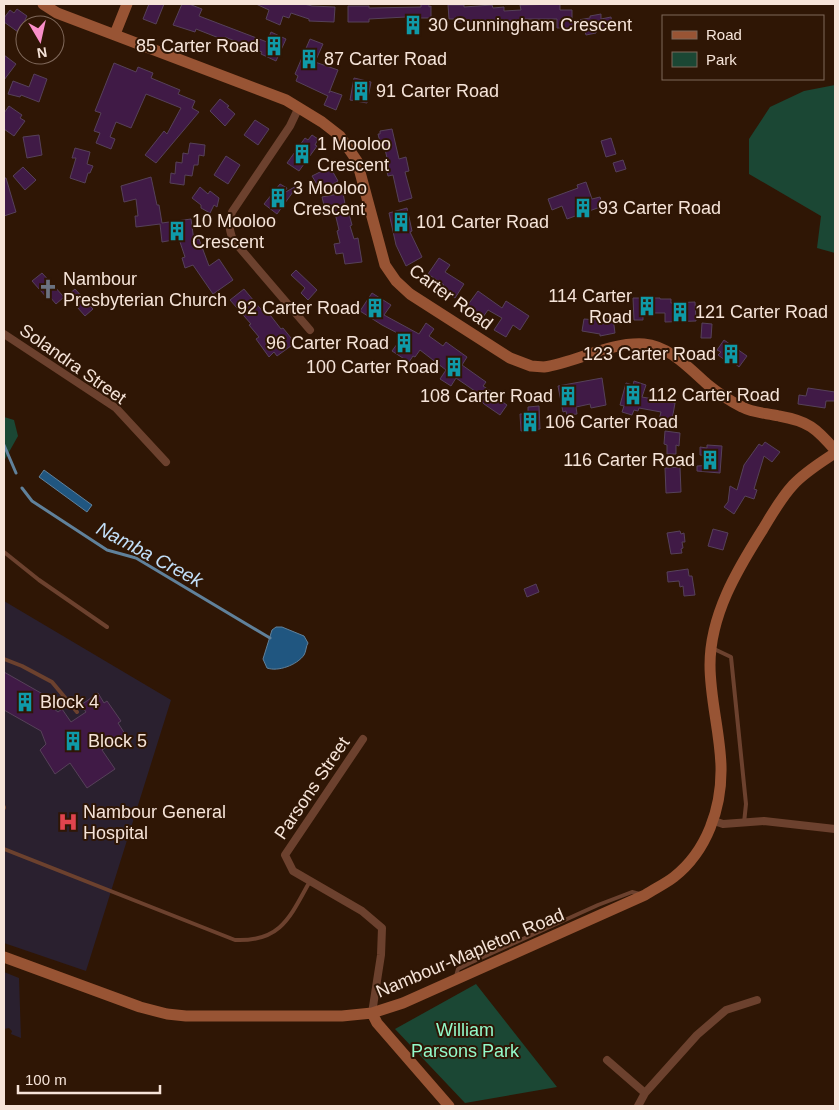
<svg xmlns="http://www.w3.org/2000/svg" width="839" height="1110" font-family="Helvetica,sans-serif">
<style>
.medical{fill:#2a202f}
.green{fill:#1b4734}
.water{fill:#205680;stroke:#60819b}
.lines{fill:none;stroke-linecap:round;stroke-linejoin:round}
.stream{stroke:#60819b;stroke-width:3}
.building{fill:#401a46;stroke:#564159}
.lane{stroke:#6c412e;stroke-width:4}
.street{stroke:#6c412e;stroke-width:8}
.secondary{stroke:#985434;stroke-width:11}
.labels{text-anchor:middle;stroke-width:4;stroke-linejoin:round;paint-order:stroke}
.poi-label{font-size:18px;fill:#f6e4d9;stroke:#2f1605;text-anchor:start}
.street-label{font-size:18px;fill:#f6e4d9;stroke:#2f1605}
.park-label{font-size:18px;fill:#93faca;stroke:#2f1605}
.water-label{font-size:19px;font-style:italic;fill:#c3e0fa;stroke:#2f1605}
</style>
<rect width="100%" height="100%" fill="#2f1605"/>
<path class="medical" d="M4 601 171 700 86 971 4 943Z
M4 972 19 978 21 1038 11 1034 12 1031 9 1028 4 1029 5 1032 4 1031Z"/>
<path class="green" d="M835 85V253L817 248 821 216 749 174V139L770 107 804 91Z
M4 417 14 420 18 436 4 461Z
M476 984 557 1087 465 1103 395 1029Z"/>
<path class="water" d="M44 470 92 505 87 512 39 477Z
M276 627H282L304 636 308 643C306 646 306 652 304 655 297 665 278 672 267 668L263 659 272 630Z"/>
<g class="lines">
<path class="stream" d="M4 445 16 473
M22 488 32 501 107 550 136 558 270 638"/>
</g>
<path class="building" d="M149 4H164L156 24 143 19Z
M182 4H189L202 9 199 16 267 42 271 32 286 39 276 61 261 54 262 52 225 37 224 40 196 29 195 32 173 25Z
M256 4H304L312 6 335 7 334 22 309 21V19L291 13 289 18 283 16 280 25 266 19 269 10Z
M421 4H429V7L431 6V18H420V31H406V17L369 19V22H348V6H369V8L421 7Z
M560 4V10H572V21L590 18V16L601 14V19L611 17 612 24 605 26V29L596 30V33L586 35 584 28H557V19H521V22H511V21L488 22H456V19H449L448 5H464V7L492 5 493 8 504 7V11L521 10 520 5Z
M17 9 27 16 25 20V37L4 22V18L10 10 14 13Z
M310 39 323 44 315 62 338 70 329 93 330 91 342 95 336 110 324 105 328 96 296 81 298 76 295 74Z
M4 55 16 64 4 80Z
M114 63 136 72 138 67 153 73 151 78 180 90 178 94 195 101 192 108 199 112 156 163 145 155 164 131 167 134 181 108 146 94 131 128 116 122 110 137 115 139 111 149 96 143 100 133 94 131 101 113 95 111Z
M34 74 47 79 39 102 21 95 20 97 8 94 13 81 29 87Z
M354 78 371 82 367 103 350 100Z
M220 99 229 106 227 107 235 114 225 126 210 111Z
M9 106 22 115 20 118 25 121 14 136 4 129V113Z
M255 120 269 129 258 145 244 135Z
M392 129 399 159 406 157 409 171 405 172 412 198 399 202 393 175 388 176 385 163 388 162 384 145 381 146 378 134H380V131Z
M39 135 42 155 27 158 23 137Z
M312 135 318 139 315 145 317 146 299 171 287 163 305 138 308 140Z
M611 138 616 154 606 157 601 141Z
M190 143 205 145 204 156 199 155 198 165H194L192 176 185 175 184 185 170 183 171 173 175 174 176 162 182 163 183 153 188 154Z
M75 148 90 152 87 164 93 166 90 173H88L85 183 70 178 76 158H72Z
M226 156 240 165 228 184 214 175Z
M623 160 626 169 616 172 613 163Z
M23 167 36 180 25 190 13 176Z
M330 167 338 181 321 191 312 176Z
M151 177 157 205H159L162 223 191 219 194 241 199 239 209 266 219 259 233 280 213 294 193 265 185 268 182 258 185 257 179 239 162 242 160 224 136 227 135 216H138L136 199 124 202 121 186Z
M4 178H6L16 212 4 216Z
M586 182 592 199 600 197 603 206 567 219 562 206 552 210 548 199 578 188 577 185Z
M280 184 287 188 284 193 298 185 277 214 264 204Z
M200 187 208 194 210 191 219 198 217 207 214 205 210 213 201 208V205L192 198Z
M343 193 347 215 349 214 352 225 350 226 354 239 358 238 362 262 345 264 343 253 336 254 334 244 340 243 337 231 339 230 335 213 326 214 322 197Z
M407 208 412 231 410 232 422 257 406 266 396 245 389 213Z
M439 258 450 265 445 272 464 284 455 298 441 289 444 285 428 274Z
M296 270 317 290 308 300 301 293 305 288 291 275Z
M42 273 64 297 56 304 50 297 48 299 32 281Z
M75 289 93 309 85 316 77 307 79 305 69 294Z
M244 289 264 313 267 311 281 329 283 328 295 343 277 356 274 352 269 357 256 339 259 337 249 325 251 324 230 300Z
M478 291 502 308 506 301 529 316 520 330 513 325 506 337 494 330 502 318 488 310 483 317 467 306Z
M372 293 391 305 384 315 419 334 426 323 434 329 429 336 443 346 446 342 467 357 462 365 486 382 483 386 495 394 494 396 507 405 500 415 484 404 482 402 485 398 456 378 451 386 440 379 446 370 420 350 415 357 413 356 409 362 392 351 403 336 382 325 360 311Z
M633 298H660V299H671V303L695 302 696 321 665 322V313H643V320H634Z
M613 318 615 333 600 336V334L582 331 584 319 597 320Z
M702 323 712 324 711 338H701Z
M724 340 747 356 739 367 732 361 729 363 718 355 721 352 717 350Z
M602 378 606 405 591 408 590 404 576 407 577 414 567 415 566 411 563 412 558 386Z
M634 381 646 385 642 397 675 403 671 426 658 424 661 412 639 408 638 411 634 410 632 415 622 412 624 406 620 405 626 383 633 385Z
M808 388 835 392V401H826L825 408 798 404 799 395 806 396Z
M539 406 540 429 521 431 520 414H528V407Z
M665 431 680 433 679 446 676 445V454H667V445L664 444Z
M765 442 780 452 772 462 764 456 754 489 757 490 754 499 745 496 734 514 724 507 728 502 730 486 737 490 744 465 759 444 762 446Z
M707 445 722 446 720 473 697 471V466L712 465V456L700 455V447L707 448Z
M680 467 681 492 666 493 665 468Z
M713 529 728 533 723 550 708 546Z
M680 531 681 534 684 533 685 542H682L683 548 681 549 682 553 671 554 667 533Z
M688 569 689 576H692L695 595 684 596 683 586 680 587 679 581 668 582 667 572Z
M536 584 539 592 527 597 524 589Z
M4 672 48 697 45 702 58 712 62 709 71 722 86 712 81 705 98 693 104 703 107 701 121 721 118 723 125 734 102 750 115 769 87 788 70 763 55 774 40 750 46 744 41 731 4 710Z"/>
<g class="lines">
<path class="lane" d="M4 552 39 580 107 627
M712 648 731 657 746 804 744 823
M4 659 22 666 52 682 77 712
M4 808V807
M4 849 235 940C281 942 290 917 310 881
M456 976 458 969 470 963 598 905 632 892 640 894"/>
<path class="street" d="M299 107 290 126 232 212C228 223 229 229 233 240L310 330
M4 334 116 408 166 462
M363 739 285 855 293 871 362 911 382 928 381 955 372 1013
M714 821 723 824 764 821 835 829
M607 1060 645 1093
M638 1106 645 1093 697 1035 726 1010 757 1000"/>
<path class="secondary" d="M43 4 57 13 286 100 322 122 340 136 357 161 385 265 396 281 410 294 510 358 531 366 544 367C577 362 609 342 644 344 669 346 689 368 707 384 718 393 730 401 742 407 753 413 766 413 779 416 808 421 816 428 835 450
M115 34 127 4
M4 957 140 1007 167 1014 186 1016H342L372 1013 403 1003 645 895C654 889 665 884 674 877 707 851 722 808 721 766 720 732 710 699 710 665 710 615 737 570 763 529 772 514 781 498 793 485 805 472 820 463 835 453
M372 1013 377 1023 449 1106"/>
</g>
<defs>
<symbol id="building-bare" viewBox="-9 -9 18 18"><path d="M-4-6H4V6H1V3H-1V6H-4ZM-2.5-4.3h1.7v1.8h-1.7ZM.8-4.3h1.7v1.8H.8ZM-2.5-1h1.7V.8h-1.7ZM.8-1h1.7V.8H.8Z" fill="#0f9aa8" stroke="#2f1605" stroke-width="2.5" paint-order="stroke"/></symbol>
<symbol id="church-bare" viewBox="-9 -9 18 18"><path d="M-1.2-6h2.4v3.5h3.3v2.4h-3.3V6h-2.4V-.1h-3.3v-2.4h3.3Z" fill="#6b7280" stroke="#2f1605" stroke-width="2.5" paint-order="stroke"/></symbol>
<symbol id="hospital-bare" viewBox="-9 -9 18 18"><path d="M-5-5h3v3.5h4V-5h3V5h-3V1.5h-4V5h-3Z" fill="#e0444e" stroke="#2f1605" stroke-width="2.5" paint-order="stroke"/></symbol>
</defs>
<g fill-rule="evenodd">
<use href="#building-bare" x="399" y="11" width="28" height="28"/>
<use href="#building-bare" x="260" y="32" width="28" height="28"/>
<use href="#building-bare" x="295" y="45" width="28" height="28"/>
<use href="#building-bare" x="347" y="77" width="28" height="28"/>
<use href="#building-bare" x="288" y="140" width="28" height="28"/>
<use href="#building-bare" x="264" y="184" width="28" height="28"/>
<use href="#building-bare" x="569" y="194" width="28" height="28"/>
<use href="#building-bare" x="387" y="208" width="28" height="28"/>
<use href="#building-bare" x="163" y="217" width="28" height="28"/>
<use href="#church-bare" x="34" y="275" width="28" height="28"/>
<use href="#building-bare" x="633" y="292" width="28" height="28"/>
<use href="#building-bare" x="361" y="294" width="28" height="28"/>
<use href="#building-bare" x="666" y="298" width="28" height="28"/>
<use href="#building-bare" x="390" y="329" width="28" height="28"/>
<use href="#building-bare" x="717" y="340" width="28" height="28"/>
<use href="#building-bare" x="440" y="353" width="28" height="28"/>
<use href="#building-bare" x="619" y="381" width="28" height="28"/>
<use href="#building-bare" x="554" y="382" width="28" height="28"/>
<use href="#building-bare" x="516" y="408" width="28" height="28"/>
<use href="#building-bare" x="696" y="446" width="28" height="28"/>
<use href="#building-bare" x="11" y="688" width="28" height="28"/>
<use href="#building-bare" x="59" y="727" width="28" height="28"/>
<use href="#hospital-bare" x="54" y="808" width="28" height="28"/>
</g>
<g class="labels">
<g class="poi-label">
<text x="428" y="31">30 Cunningham Crescent</text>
<text x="259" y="52" text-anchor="end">85 Carter Road</text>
<text x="324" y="65">87 Carter Road</text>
<text x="376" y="97">91 Carter Road</text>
<text x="317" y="150">1 Mooloo<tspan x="317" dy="21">Crescent</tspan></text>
<text x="293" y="194">3 Mooloo<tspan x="293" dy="21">Crescent</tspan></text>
<text x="598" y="214">93 Carter Road</text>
<text x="192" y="227">10 Mooloo<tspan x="192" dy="21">Crescent</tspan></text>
<text x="416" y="228">101 Carter Road</text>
<text x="63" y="285">Nambour<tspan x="63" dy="21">Presbyterian Church</tspan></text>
<text x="632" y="302" text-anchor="end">114 Carter<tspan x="632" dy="21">Road</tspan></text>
<text x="360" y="314" text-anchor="end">92 Carter Road</text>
<text x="695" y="318">121 Carter Road</text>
<text x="389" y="349" text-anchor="end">96 Carter Road</text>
<text x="716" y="360" text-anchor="end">123 Carter Road</text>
<text x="439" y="373" text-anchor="end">100 Carter Road</text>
<text x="648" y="401">112 Carter Road</text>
<text x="553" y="402" text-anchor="end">108 Carter Road</text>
<text x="545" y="428">106 Carter Road</text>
<text x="695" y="466" text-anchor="end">116 Carter Road</text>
<text x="40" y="708">Block 4</text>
<text x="88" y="747">Block 5</text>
<text x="83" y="818">Nambour General<tspan x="83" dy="21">Hospital</tspan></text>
</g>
<g class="street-label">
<text transform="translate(451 297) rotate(36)" y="6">Carter Road</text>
<text transform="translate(73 364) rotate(35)" y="6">Solandra Street</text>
<text transform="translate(312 788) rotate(-56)" y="6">Parsons Street</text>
<text transform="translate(470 953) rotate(-23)" y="6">Nambour-Mapleton Road</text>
</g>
<g class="park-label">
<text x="465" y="1036">William<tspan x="465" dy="21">Parsons Park</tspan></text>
</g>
<g class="water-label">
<text transform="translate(150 554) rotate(28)" y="7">Namba Creek</text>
</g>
</g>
<rect width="839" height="1110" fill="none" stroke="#f6e4d9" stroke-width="10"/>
<rect x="662" y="15" width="162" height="65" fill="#2f1605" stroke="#7f685a"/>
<rect x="672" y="31" width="25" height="8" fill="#985434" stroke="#7f685a"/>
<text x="706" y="40" font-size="15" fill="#f6e4d9">Road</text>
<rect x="672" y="52" width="25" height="15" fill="#1b4734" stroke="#7f685a"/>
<text x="706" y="65" font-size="15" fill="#f6e4d9">Park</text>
<g transform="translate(40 40) rotate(171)"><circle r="24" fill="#2f1605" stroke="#7f685a"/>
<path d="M0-4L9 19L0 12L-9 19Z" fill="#f98fc9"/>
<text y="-8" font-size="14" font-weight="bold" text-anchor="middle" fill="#f6e4d9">N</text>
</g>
<path d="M18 1085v8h142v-8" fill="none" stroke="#f6e4d9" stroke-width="2.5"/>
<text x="25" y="1085" font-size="15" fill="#f6e4d9" stroke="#2f1605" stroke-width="4" paint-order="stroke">100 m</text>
</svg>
